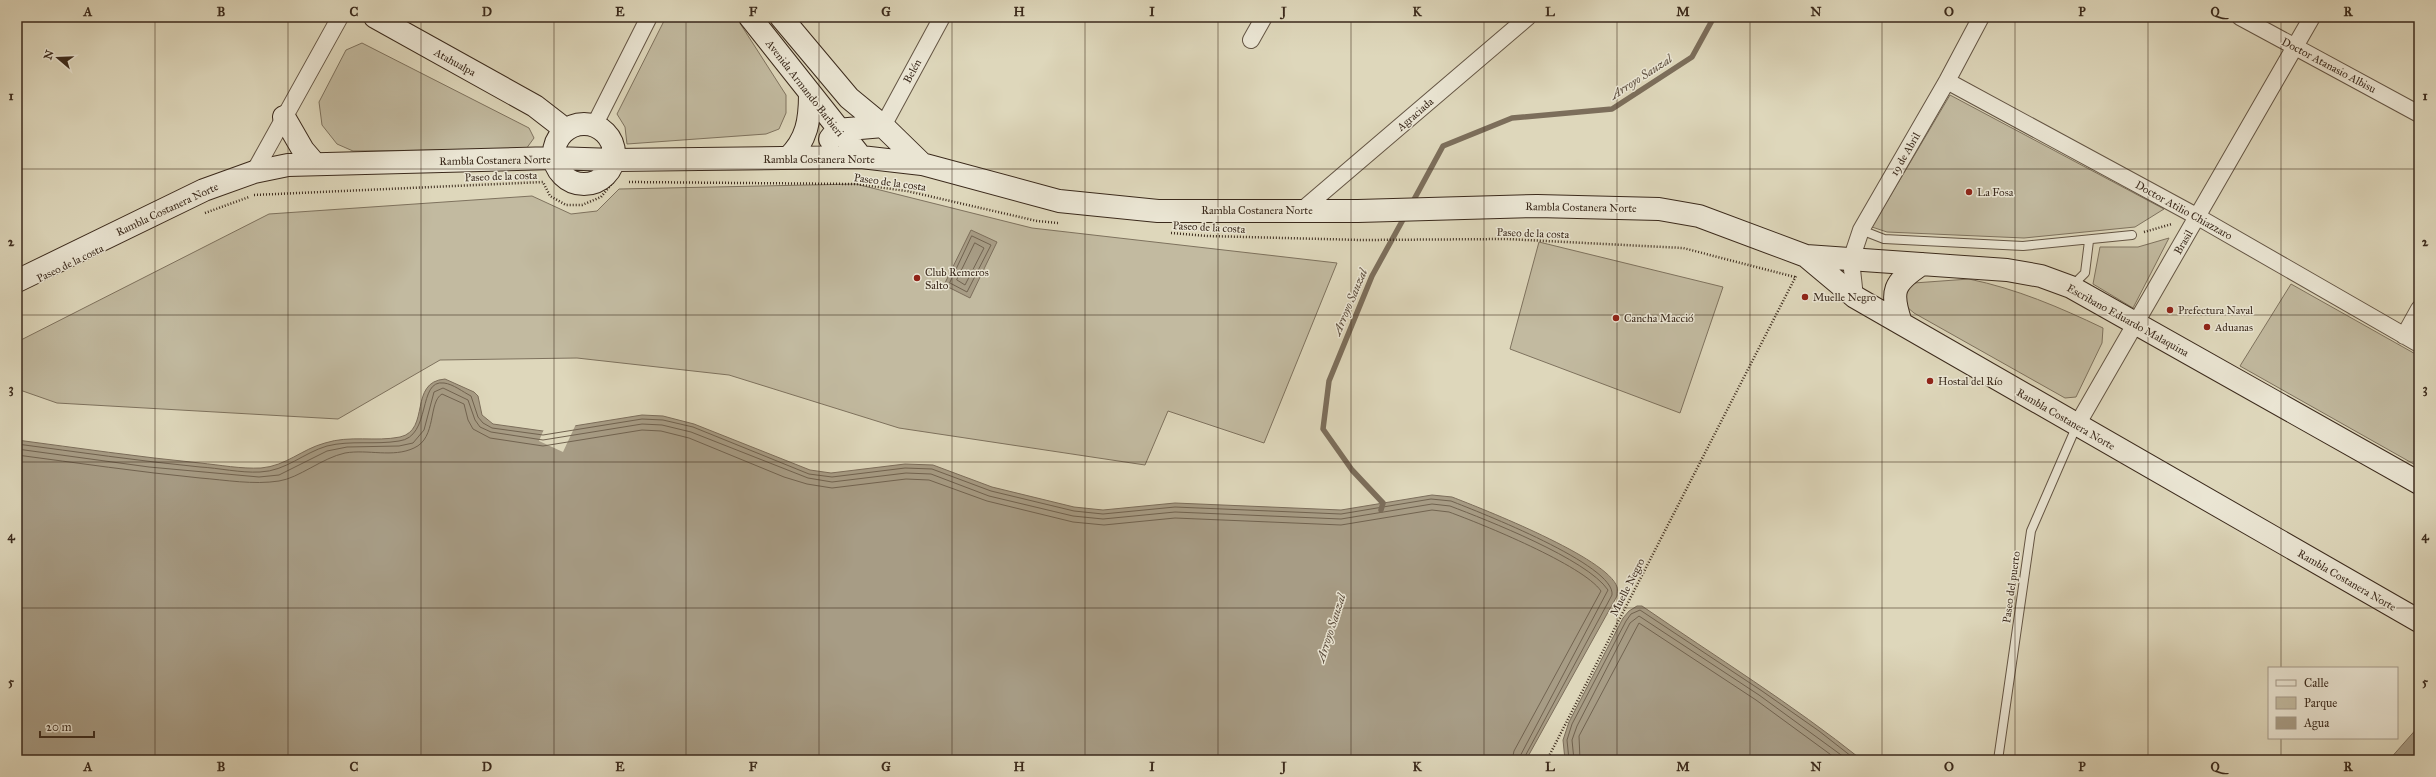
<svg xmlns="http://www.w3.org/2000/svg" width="2436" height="777" font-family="'IM FELL Great Primer',serif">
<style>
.green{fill:#c2baa0;stroke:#7e725e}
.water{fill:#a79c85;stroke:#7c6e5b}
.pier{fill:#ded7bb}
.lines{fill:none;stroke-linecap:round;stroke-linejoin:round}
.shore{stroke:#716350;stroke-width:1}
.stream{stroke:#7c6e5b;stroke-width:5.5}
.lane-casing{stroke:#645544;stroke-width:10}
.street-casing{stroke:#645544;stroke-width:18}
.secondary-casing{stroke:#3b2a1c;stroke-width:24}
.path{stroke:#3b2a1c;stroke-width:2.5;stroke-dasharray:1 2;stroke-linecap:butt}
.lane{stroke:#eae5d3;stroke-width:8}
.street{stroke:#eae5d3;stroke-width:16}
.secondary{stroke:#eae5d3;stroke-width:22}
.grid{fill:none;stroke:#3b2a1c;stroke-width:1;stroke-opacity:0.55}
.poi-dot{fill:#8f2418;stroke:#eae5d3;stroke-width:1.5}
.labels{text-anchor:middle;stroke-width:3;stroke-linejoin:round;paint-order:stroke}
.street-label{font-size:11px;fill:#3b2a1c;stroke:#eae5d3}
.poi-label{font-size:11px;fill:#3b2a1c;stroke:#eae5d3;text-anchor:start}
.water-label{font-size:12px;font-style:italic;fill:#5b4c3c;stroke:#eae5d3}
.neatline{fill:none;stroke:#3b2a1c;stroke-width:1.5}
.grid-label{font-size:13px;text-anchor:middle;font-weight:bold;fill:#3b2a1c}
</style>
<rect width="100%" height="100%" fill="#ded7bb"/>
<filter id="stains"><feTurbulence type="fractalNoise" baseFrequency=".005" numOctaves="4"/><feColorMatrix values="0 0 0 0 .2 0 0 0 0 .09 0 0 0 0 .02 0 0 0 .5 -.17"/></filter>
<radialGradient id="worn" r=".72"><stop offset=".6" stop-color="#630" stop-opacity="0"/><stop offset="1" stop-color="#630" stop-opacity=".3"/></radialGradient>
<path class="green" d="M666 17H736L786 95V113L779 129 766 134 627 144 625 127 617 114Z
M362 43 529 128 534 138 526 149 353 151 337 144 322 125 319 102 346 50Z
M1950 95 2164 209 2135 227 2024 238 1887 232 1872 227Z
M856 184 1032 228 1337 263 1264 443 1168 411 1145 465 899 428 729 375 577 358 440 360 338 419 57 403 17 389V342L269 214 532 196 571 214 597 211 619 189Z
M2169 238 2133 308 2093 284 2100 247H2138Z
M1539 242 1723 287 1680 413 1510 349Z
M1969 279C2017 289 2059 307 2103 328L2102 343 2076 397 2065 398 1914 313 1907 307 1905 293 1914 283Z
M2291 284 2419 356V467L2240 366Z"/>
<path class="water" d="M971 230 997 242 970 298 944 285Z
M445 379 474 392 478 396 482 415 493 424 543 431 642 415 663 416 694 424 810 470 831 473 905 464 933 465 992 487 1074 507 1103 510 1175 503 1341 510 1432 495 1452 497C1483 509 1608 558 1617 587 1618 589 1617 593 1617 596L1526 760H17V440C78 448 139 457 200 463 220 465 241 469 261 468 286 466 302 449 325 443 350 435 375 442 400 437 431 430 408 382 445 379Z
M1637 606H1642C1716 657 1792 704 1862 760H1565L1563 740 1569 722 1623 618 1629 611Z
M2419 726V760H2389Z"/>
<path class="pier" d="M576 424 563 452 539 441 544 429Z"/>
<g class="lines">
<path class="shore" d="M972 236 991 245 967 292 950 283Z
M975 243 984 248 965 285 957 280Z
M17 444C78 452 139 461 200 467 219 468 240 473 260 472 286 471 303 453 327 446 351 440 375 445 399 441 432 437 417 379 444 383 453 384 463 392 471 396L478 417 483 423 492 428 543 435 642 419 663 420 693 427 809 474 832 477 905 468 932 469 991 491 1074 511 1103 514 1175 507 1341 514 1431 499 1451 501C1479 512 1616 565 1612 595L1523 760
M17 449 149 467 259 477 279 475 327 451 347 447 399 446 413 443 424 430 434 392 443 388 468 400 475 420 480 427 491 432 543 440 642 424 662 425 691 432 808 478 832 482 906 473 931 474 989 496 1073 516 1103 519 1175 512 1341 519 1432 504 1450 506C1487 520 1587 559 1608 590L1518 760
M17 455C78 463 139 472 200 478 226 480 253 485 279 481 299 478 322 458 345 453 368 449 393 458 414 448 437 438 428 402 442 394L464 404 468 420 473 429 490 438 543 446 642 430 661 431 689 438 784 477 807 484 832 488 906 479 929 480 987 501 1073 522 1104 525 1175 518 1341 525 1432 510 1449 512C1482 524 1583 565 1601 591L1514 751 1512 760
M1569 760 1567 740 1572 724 1626 621 1631 614 1640 610 1762 691 1819 731 1856 760
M1574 760 1572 740 1577 726 1630 623 1639 616 1759 695 1848 760
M1580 760 1579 736 1639 623 1756 700 1838 760"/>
<path class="stream" d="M1411 205 1443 146 1512 118 1612 109 1692 57 1714 17
M1381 510 1383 503 1352 470 1323 429 1329 381 1372 276 1405 216"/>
<defs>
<path id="lane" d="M1861 230 1884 239 2023 246 2132 235
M2072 286 2085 273 2089 241
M1998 760 2031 531 2077 425"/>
<path id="street" d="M2240 17 2419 114
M1251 40 1264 17
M1947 81 2198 217 2419 344
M594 126 649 17
M883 126 942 17
M254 172 340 17
M1302 210 1528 17
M1855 297 1851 260 1861 230 1947 81 1981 17
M2404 336 2419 309
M2077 425 2312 17"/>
<path id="secondary" d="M375 17 535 106 566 130
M750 17 861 157
M781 17 849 98 883 126 922 164
M284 117 303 150 315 164
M554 154a30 30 0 1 1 60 0a30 30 0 1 1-60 0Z
M830 139 837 130 883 126
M788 158C807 140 810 120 810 94
M1806 256 2007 270 2041 276 2071 287 2419 483
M17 281 204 190 254 172 288 165 554 158 614 160 861 157 922 164 1059 201 1158 211H1358L1537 206 1659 209 1699 216 1806 256 1855 297 2419 621
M1901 323C1890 291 1893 283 1922 264"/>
</defs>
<use href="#lane" class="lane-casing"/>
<use href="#street" class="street-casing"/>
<use href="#secondary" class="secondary-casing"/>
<path class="path" d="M629 182 856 184 907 191 1037 221 1058 223
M254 195 543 182 550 196 566 205H582L601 197 614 181
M205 213 249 197
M2144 232 2172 224
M1171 233 1208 236 1361 240 1507 239 1683 248 1795 277
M1547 760 1796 276"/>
<use href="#lane" class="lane"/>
<use href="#street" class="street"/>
<use href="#secondary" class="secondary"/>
</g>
<path class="grid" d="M155 17V760M288 17V760M421 17V760M554 17V760M686 17V760M819 17V760M952 17V760M1085 17V760M1218 17V760M1351 17V760M1484 17V760M1617 17V760M1750 17V760M1882 17V760M2015 17V760M2148 17V760M2281 17V668M17 169H2419M17 315H2419M17 462H2419M17 608H2419M2281 738V760"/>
<g class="poi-dot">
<circle cx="1969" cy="192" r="4"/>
<circle cx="917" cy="278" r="4"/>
<circle cx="1805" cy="297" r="4"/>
<circle cx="2170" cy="310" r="4"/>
<circle cx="1616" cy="318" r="4"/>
<circle cx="2207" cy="327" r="4"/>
<circle cx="1930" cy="381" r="4"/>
</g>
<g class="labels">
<g class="street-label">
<text transform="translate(455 62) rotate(29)" y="4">Atahualpa</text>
<text transform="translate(2329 65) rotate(28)" y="4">Doctor Atanasio Albisu</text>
<text transform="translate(912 71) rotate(-62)" y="4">Belén</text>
<text transform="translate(805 88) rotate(52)" y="4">Avenida Armando Barbieri</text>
<text transform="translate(1415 114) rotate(-41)" y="4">Agraciada</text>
<text transform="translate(1905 154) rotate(-60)" y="4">19 de Abril</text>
<text x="819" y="163">Rambla Costanera Norte</text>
<text transform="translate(495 160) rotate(-1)" y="4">Rambla Costanera Norte</text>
<text transform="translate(501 176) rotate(-2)" y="4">Paseo de la costa</text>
<text transform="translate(890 182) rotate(8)" y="4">Paseo de la costa</text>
<text transform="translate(1581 207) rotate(1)" y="4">Rambla Costanera Norte</text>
<text transform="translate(167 209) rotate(-25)" y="4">Rambla Costanera Norte</text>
<text x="1257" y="214">Rambla Costanera Norte</text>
<text transform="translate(2184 210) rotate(29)" y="4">Doctor Atilio Chiazzaro</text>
<text transform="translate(1209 227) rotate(3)" y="4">Paseo de la costa</text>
<text transform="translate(1533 233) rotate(2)" y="4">Paseo de la costa</text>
<text transform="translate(2183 242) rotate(-60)" y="4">Brasil</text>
<text transform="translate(70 263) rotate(-26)" y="4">Paseo de la costa</text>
<text transform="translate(2128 320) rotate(29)" y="4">Escribano Eduardo Malaquina</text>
<text transform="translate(2066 419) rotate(30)" y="4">Rambla Costanera Norte</text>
<text transform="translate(2347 580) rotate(30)" y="4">Rambla Costanera Norte</text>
<text transform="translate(1627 587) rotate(-63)" y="4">Muelle Negro</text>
<text transform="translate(2011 587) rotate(-82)" y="4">Paseo del puerto</text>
</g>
<g class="poi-label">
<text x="1977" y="196">La Fosa</text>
<text x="925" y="276">Club Remeros<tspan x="925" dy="13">Salto</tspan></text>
<text x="1813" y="301">Muelle Negro</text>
<text x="2178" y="314">Prefectura Naval</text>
<text x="1624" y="322">Cancha Macció</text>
<text x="2215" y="331">Aduanas</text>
<text x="1938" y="385">Hostal del Río</text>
</g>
<g class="water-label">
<text transform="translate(1641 77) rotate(-33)" y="4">Arroyo Sauzal</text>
<text transform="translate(1350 302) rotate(-67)" y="4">Arroyo Sauzal</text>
<text transform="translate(1331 628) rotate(-72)" y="4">Arroyo Sauzal</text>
</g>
</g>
<rect width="2436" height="777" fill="none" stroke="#ded7bb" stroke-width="44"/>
<rect x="2268" y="667" width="130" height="72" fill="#eae5d3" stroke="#a49a8a"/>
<rect x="2276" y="680" width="20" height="6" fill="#eae5d3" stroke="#a49a8a"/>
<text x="2304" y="687" font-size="12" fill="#3b2a1c">Calle</text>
<rect x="2276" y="697" width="20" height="12" fill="#c2baa0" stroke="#a49a8a"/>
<text x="2304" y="707" font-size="12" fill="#3b2a1c">Parque</text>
<rect x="2276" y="717" width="20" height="12" fill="#a79c85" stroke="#a49a8a"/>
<text x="2304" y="727" font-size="12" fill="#3b2a1c">Agua</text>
<g transform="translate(58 58) rotate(289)" stroke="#eae5d3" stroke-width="3" paint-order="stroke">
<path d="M0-3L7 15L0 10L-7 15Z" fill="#3b2a1c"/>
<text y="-6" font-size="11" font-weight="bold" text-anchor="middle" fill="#3b2a1c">N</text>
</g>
<path d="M40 731v6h54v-6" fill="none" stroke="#3b2a1c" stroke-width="2"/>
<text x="46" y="731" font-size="12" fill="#3b2a1c" stroke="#eae5d3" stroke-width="3" paint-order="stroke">20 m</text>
<rect x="22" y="22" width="2392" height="733" class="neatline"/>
<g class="grid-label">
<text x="88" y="16">A</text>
<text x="221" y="16">B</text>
<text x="354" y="16">C</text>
<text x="487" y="16">D</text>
<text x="620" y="16">E</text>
<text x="753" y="16">F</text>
<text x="886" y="16">G</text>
<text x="1019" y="16">H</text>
<text x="1152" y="16">I</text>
<text x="1284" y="16">J</text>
<text x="1417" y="16">K</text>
<text x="1550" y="16">L</text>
<text x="1683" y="16">M</text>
<text x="1816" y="16">N</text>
<text x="1949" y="16">O</text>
<text x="2082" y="16">P</text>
<text x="2215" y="16">Q</text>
<text x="2348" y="16">R</text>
<text x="11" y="100">1</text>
<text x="2425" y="100">1</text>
<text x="11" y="246">2</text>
<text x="2425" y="246">2</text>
<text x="11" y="393">3</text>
<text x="2425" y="393">3</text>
<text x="11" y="540">4</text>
<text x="2425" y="540">4</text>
<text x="11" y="686">5</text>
<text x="2425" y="686">5</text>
<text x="88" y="771">A</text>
<text x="221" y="771">B</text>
<text x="354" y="771">C</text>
<text x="487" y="771">D</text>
<text x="620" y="771">E</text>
<text x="753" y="771">F</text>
<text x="886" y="771">G</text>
<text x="1019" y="771">H</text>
<text x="1152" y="771">I</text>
<text x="1284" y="771">J</text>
<text x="1417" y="771">K</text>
<text x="1550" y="771">L</text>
<text x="1683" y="771">M</text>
<text x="1816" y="771">N</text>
<text x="1949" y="771">O</text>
<text x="2082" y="771">P</text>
<text x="2215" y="771">Q</text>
<text x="2348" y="771">R</text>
</g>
<rect width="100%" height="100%" filter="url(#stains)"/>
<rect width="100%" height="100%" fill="url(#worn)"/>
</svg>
